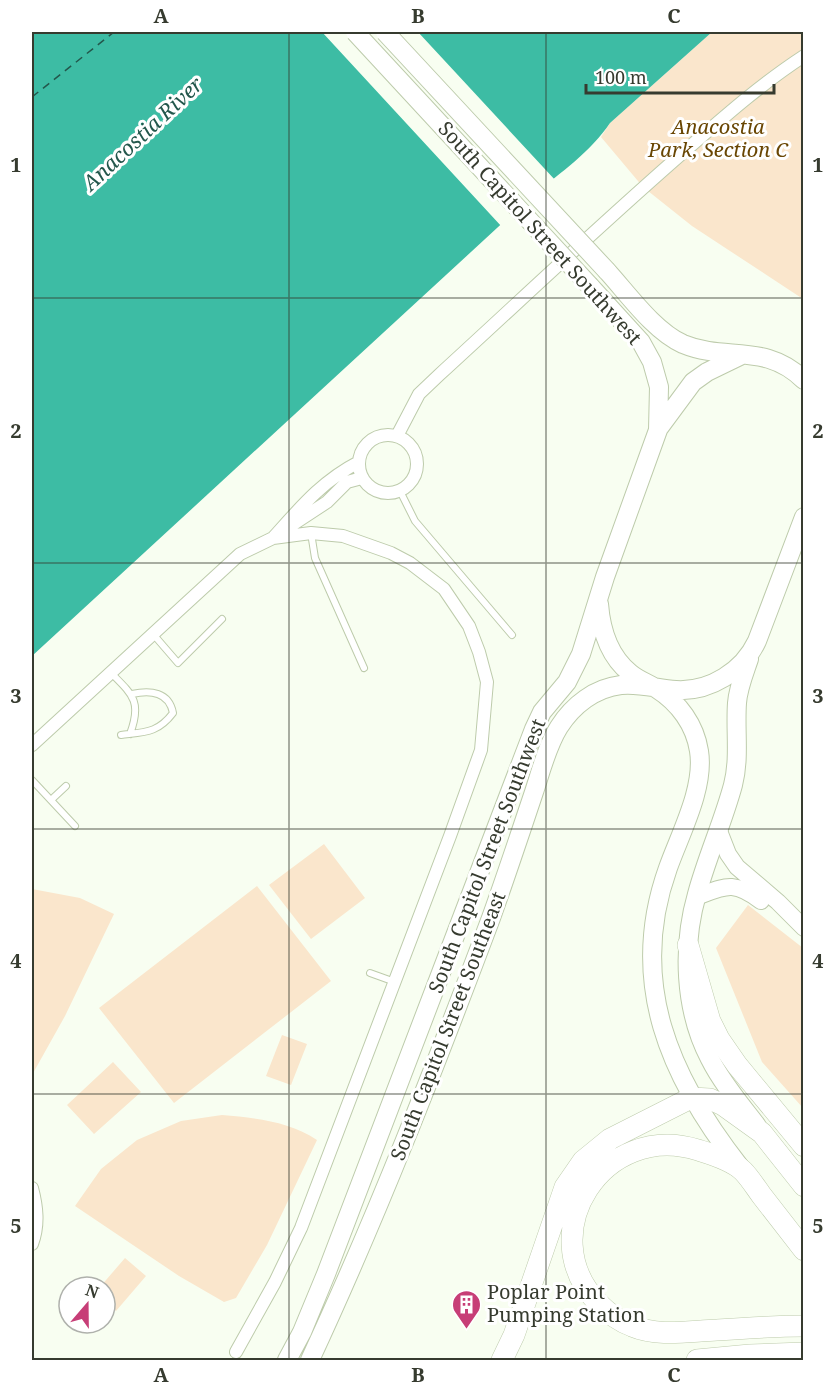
<svg xmlns="http://www.w3.org/2000/svg" width="835" height="1392" font-family="'Noto Serif',serif">
<style>
.green{fill:#fae6cc}
.water{fill:#3dbca4}
.pier{fill:#f8fef1}
.lines{fill:none;stroke-linecap:round;stroke-linejoin:round}
.ferry{stroke:#23574c;stroke-width:1.5;stroke-dasharray:8 6;stroke-linecap:butt}
.lane-casing{stroke:#bdcbab;stroke-width:8}
.street-casing{stroke:#bdcbab;stroke-width:14}
.secondary-casing{stroke:#bdcbab;stroke-width:18}
.primary-casing{stroke:#bdcbab;stroke-width:20}
.highway-casing{stroke:#bdcbab;stroke-width:22}
.lane{stroke:#fff;stroke-width:6}
.street{stroke:#fff;stroke-width:12}
.secondary{stroke:#fff;stroke-width:16}
.primary{stroke:#fff;stroke-width:18}
.highway{stroke:#fff;stroke-width:21}
.primary-bridge-casing{stroke:#bdcbab;stroke-width:20;stroke-linecap:butt}
.primary-bridge{stroke:#fff;stroke-width:18}
.grid{fill:none;stroke:#363b2f;stroke-width:1.5;stroke-opacity:0.55}
.labels{text-anchor:middle;stroke-width:6;stroke-linejoin:round;paint-order:stroke}
.park-label{font-size:20px;font-style:italic;fill:#694603;stroke:#fff}
.street-label{font-size:20px;fill:#363b2f;stroke:#fff}
.poi-label{font-size:20px;fill:#363b2f;stroke:#fff;text-anchor:start}
.water-label{font-size:21px;font-style:italic;fill:#23574c;stroke:#fff}
.neatline{fill:none;stroke:#363b2f;stroke-width:2}
.grid-label{font-size:20px;text-anchor:middle;font-weight:bold;fill:#363b2f}
</style>
<rect width="100%" height="100%" fill="#f8fef1"/>
<path class="green" d="M712 32H803V299L692 226 643 187 601 137 610 123Z
M324 844 365 898 311 939 269 885Z
M257 886 331 981 174 1103 99 1008Z
M32 889 80 898 114 914 65 1016 32 1075Z
M748 905 803 948V1108L762 1062 716 948Z
M282 1035 307 1044 291 1085 266 1076Z
M113 1062 141 1092 94 1134 67 1105Z
M222 1115C255 1118 289 1121 317 1140L267 1245 236 1298 224 1302 179 1276 75 1206 101 1169 137 1140 181 1121Z
M125 1258 146 1276 116 1311 105 1302V1287H100Z"/>
<path class="water" d="M32 32H712L610 123C591 151 561 173 534 194L32 656Z"/>
<path class="pier" d="M322 32H418L556 181 536 196 502 227Z"/>
<g class="lines">
<path class="ferry" d="M32 97 114 32"/>
<defs>
<path id="lane" d="M400 491 415 521 512 635
M311 533 315 558 364 668
M153 634 178 663 222 619
M111 673C133 695 142 702 130 734
M121 735C145 732 158 733 173 713 169 692 151 690 132 694
M32 780 75 826
M51 800 66 786
M370 973 395 982"/>
<path id="street" d="M359 464a29 29 0 1 1 58 0a29 29 0 1 1-58 0Z
M397 436 419 394 439 375C521 300 602 223 686 150 724 117 761 84 804 56
M289 527 327 502 347 482 362 478
M273 538C300 508 322 481 359 462
M32 745 240 554 273 538 311 533 343 536 391 553 410 563 444 589 469 626 479 652 487 682 481 750 450 836 301 1228 275 1282 236 1352
M32 1188C37 1207 39 1225 32 1244"/>
<path id="secondary" d="M719 831 728 854 737 867 778 902 804 928
M696 897C726 886 733 880 761 901"/>
<path id="primary" d="M607 271C628 294 654 331 683 344 726 362 765 342 804 380
M659 428 693 382 707 372 742 355
M599 604C601 630 609 656 630 673 638 680 648 683 657 689 679 703 695 725 699 751 705 788 680 834 668 868 627 982 670 1078 740 1167
M749 659C744 674 738 688 737 703 735 731 740 758 733 785 723 822 707 857 697 894 682 946 684 1010 710 1059 722 1083 741 1105 757 1126
M287 1360 302 1332 326 1274 534 729 542 712 567 682 581 654 605 577 658 430 659 387 652 362 641 342 590 286
M310 1360C377 1216 435 1067 491 918 506 876 520 834 534 792 541 771 547 746 559 727 573 705 595 688 621 685 640 683 658 689 676 690 710 692 743 671 757 641L804 517"/>
<path id="highway" d="M688 945 710 1021 719 1039 737 1065 804 1146
M804 1250C790 1232 776 1214 762 1196 756 1188 750 1178 743 1171 732 1160 711 1154 698 1150 604 1120 531 1233 598 1303 608 1313 618 1321 632 1326 658 1337 689 1331 717 1330 746 1328 775 1326 804 1326
M502 1360 514 1335 565 1187 583 1161 610 1139 691 1098 710 1099 723 1105 762 1133 804 1186
M697 1360 750 1355 804 1353"/>
</defs>
<use href="#lane" class="lane-casing"/>
<use href="#street" class="street-casing"/>
<use href="#secondary" class="secondary-casing"/>
<use href="#primary" class="primary-casing"/>
<use href="#highway" class="highway-casing"/>
<use href="#lane" class="lane"/>
<use href="#street" class="street"/>
<use href="#secondary" class="secondary"/>
<use href="#primary" class="primary"/>
<use href="#highway" class="highway"/>
<defs>
<path id="primary-bridge" d="M355 32 590 286
M385 32 607 271"/>
</defs>
<use href="#primary-bridge" class="primary-bridge-casing"/>
<use href="#primary-bridge" class="primary-bridge"/>
</g>
<path class="grid" d="M289 32V1360M546 32V1360M32 298H804M32 563H804M32 829H804M32 1094H804"/>
<defs>
<symbol id="building-pin" viewBox="-11 -11 22 30"><path d="M0 17L-7.5 6A9.5 9.5 0 1 1 7.5 6Z" fill="#c73e77" stroke="#fff"/><path d="M-4-6H4V6H1V3H-1V6H-4ZM-2.5-4.3h1.7v1.8h-1.7ZM.8-4.3h1.7v1.8H.8ZM-2.5-1h1.7V.8h-1.7ZM.8-1h1.7V.8H.8Z" fill="#fff"/></symbol>
</defs>
<g fill-rule="evenodd">
<use href="#building-pin" x="450" y="1288" width="33" height="45"/>
</g>
<g class="labels">
<g class="park-label">
<text x="718" y="134">Anacostia<tspan x="718" dy="23">Park, Section C</tspan></text>
</g>
<g class="street-label">
<text transform="translate(540 233) rotate(48)" y="7">South Capitol Street Southwest</text>
<text transform="translate(487 856) rotate(-69)" y="7">South Capitol Street Southwest</text>
<text transform="translate(448 1026) rotate(-69)" y="7">South Capitol Street Southeast</text>
</g>
<g class="poi-label">
<text x="487" y="1299">Poplar Point<tspan x="487" dy="23">Pumping Station</tspan></text>
</g>
<g class="water-label">
<text transform="translate(143 134) rotate(-43)" y="7">Anacostia River</text>
</g>
</g>
<rect width="835" height="1392" fill="none" stroke="#ffffff" stroke-width="66"/>
<g transform="translate(87 1305) rotate(20)"><circle r="28" fill="#ffffff" stroke="#afb1ac" stroke-width="1.5"/>
<path d="M0-4.5L10 22L0 15L-10 22Z" fill="#c73e77"/>
<text y="-9" font-size="16" font-weight="bold" text-anchor="middle" fill="#363b2f">N</text>
</g>
<path d="M586 84v9h188v-9" fill="none" stroke="#363b2f" stroke-width="3"/>
<text x="595" y="84" font-size="18" fill="#363b2f" stroke="#ffffff" stroke-width="4.5" paint-order="stroke">100 m</text>
<rect x="33" y="33" width="769" height="1326" class="neatline"/>
<g class="grid-label">
<text x="161" y="23">A</text>
<text x="418" y="23">B</text>
<text x="674" y="23">C</text>
<text x="16" y="172">1</text>
<text x="818" y="172">1</text>
<text x="16" y="438">2</text>
<text x="818" y="438">2</text>
<text x="16" y="703">3</text>
<text x="818" y="703">3</text>
<text x="16" y="968">4</text>
<text x="818" y="968">4</text>
<text x="16" y="1233">5</text>
<text x="818" y="1233">5</text>
<text x="161" y="1382">A</text>
<text x="418" y="1382">B</text>
<text x="674" y="1382">C</text>
</g>
</svg>
